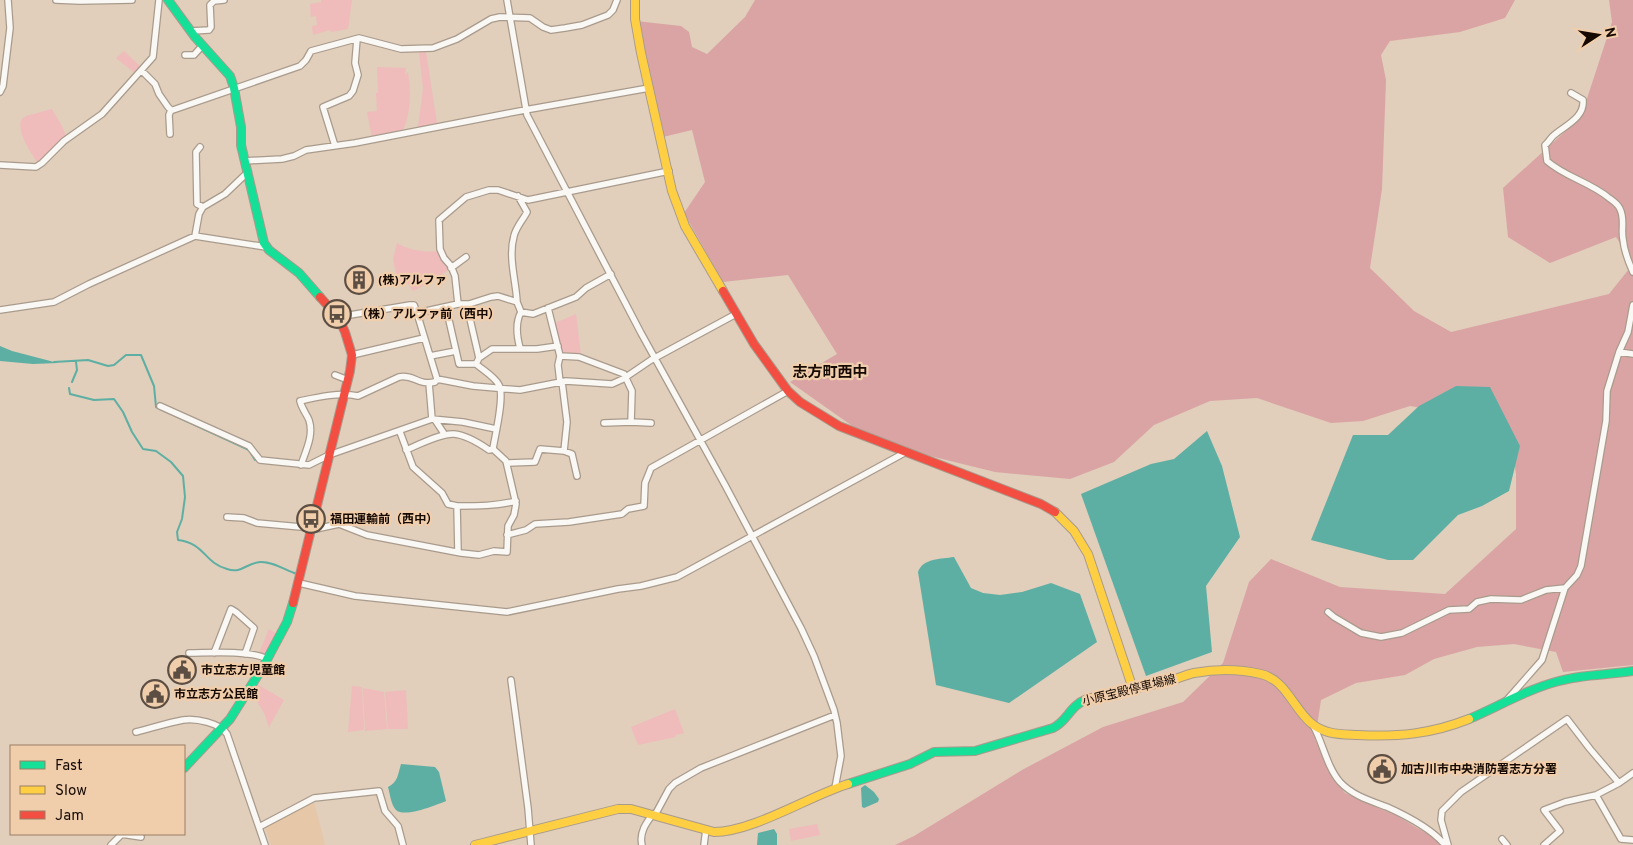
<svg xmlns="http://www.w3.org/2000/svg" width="1633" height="845" font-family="Overpass,'Noto Sans JP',sans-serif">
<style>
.built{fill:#e6c7a8}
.green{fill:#f0bbbb}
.forest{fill:#daa4a5}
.water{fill:#5eafa3}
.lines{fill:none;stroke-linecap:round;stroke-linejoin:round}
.stream{stroke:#5eafa3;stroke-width:2}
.street-casing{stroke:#a99b8c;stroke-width:8}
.fast-casing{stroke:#a99b8c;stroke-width:10}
.slow-casing{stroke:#a99b8c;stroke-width:10}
.jam-casing{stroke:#a99b8c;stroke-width:10}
.street{stroke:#faf8f5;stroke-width:5.5}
.fast{stroke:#16e098;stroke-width:8}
.slow{stroke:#ffcf43;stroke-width:8}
.jam{stroke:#f24e42;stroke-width:8}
.labels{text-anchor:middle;stroke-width:4.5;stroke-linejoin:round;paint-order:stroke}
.poi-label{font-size:12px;font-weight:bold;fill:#150901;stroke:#f1ceab;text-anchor:start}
.street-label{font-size:12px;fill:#150901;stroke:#f1ceab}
.quarter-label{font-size:15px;font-weight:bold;fill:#150901;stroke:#f1ceab}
</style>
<rect width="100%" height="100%" fill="#e1cebb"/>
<path class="built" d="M314 802 325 845H271L265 827Z"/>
<path class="green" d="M321 0H352L348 29 331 32 330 30 313 35 312 26 317 25 316 16 311 17 310 4 321 2Z
M124 51 142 68 136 74 116 58Z
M419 52H426L437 123 418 127 423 89Z
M377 67 406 68 405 75 408 72C411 93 411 113 402 133L372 138 367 112 377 111 376 93H378Z
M52 109 63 128 66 137 38 164C31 152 17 134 21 120L26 116Z
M397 243C408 250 426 253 438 251L450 269 429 283 417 272 428 283 413 291 406 281 398 283 393 259Z
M576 314 581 355H561L555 323Z
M269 629 278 635 268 652 267 651H265V653H259Z
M257 684 284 700 269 727 264 713 252 693Z
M352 686 362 687 364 730 348 732Z
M363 688 384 692 387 729 365 731Z
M406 690 408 729H388L385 692Z
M675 709 684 733 676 735 675 737 638 745 631 727Z
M817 824 820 835 791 841 789 829Z"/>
<path class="forest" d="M755 0H1515L1505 18 1460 32 1390 41 1381 55 1386 80 1382 189 1370 268 1414 311 1451 332 1609 294 1633 264V665L1563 672 1556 652 1514 644 1477 647 1434 659 1405 675 1356 683 1321 700 1315 739 1333 779 1345 793 1397 816 1436 839 1440 845H895L914 836 1022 770 1103 727 1183 702 1223 663 1249 582 1271 559 1340 587 1445 594 1516 529V474L1511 440 1463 415 1410 406 1363 421 1331 423 1257 398 1210 401 1154 425 1114 462 1070 479 995 472 918 453 858 430 790 382 837 354 788 275 723 282 684 213 705 182 692 130 663 137 636 21 681 26 689 32 692 47 707 54 745 17Z
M1609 0H1633V264L1616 237 1550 263 1508 237 1503 188 1581 117 1612 22Z"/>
<path class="water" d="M0 346 12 351 58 363 33 364 0 361Z
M1456 386 1490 387 1520 446 1509 491 1482 506 1458 515 1413 560H1388L1311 540 1353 435H1388L1419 406Z
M1207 431 1222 466 1240 537 1206 586 1212 652 1146 676 1081 494 1151 464 1174 459Z
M954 557 971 588 983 593 1000 595 1022 592 1051 583 1080 594 1097 642 1009 703 936 685 918 572C923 558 941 559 954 557Z
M401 764 435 767 439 772 446 801C436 805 405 818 396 810 391 805 390 794 388 787 398 782 398 774 401 764Z
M865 785 874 792 879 799 878 802 864 808 862 807 861 788Z
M774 829 777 834V845H757L758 833Z"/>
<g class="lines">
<path class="stream" d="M54 362 88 360 108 366 114 365 126 355H141L154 386 156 407 249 450 255 460
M72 382 77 370 76 362
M69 388 70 394 94 400 114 399 123 412 132 432 143 449 156 451 171 462 183 476 185 497 182 519 177 532 178 540C205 543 204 563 227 569 242 574 246 563 260 562 272 561 285 570 297 574"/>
<defs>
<path id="street" d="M56 0 80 1 132 0
M507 0 527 115 641 333 725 485 801 628 814 656 834 710 837 723 841 756 835 788
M191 31 209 30 211 27 210 5 214 1 224 0
M185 55H194L202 46
M142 71 155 84 159 94 168 107 171 110H173L300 66 306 60 311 51 359 38 401 49 433 48 457 39 491 19 500 17 530 18 543 27 551 30 565 28 582 25 608 15 613 10 617 0
M0 92 3 86 10 28 8 0
M1571 93 1583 100C1585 118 1564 126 1553 136 1550 139 1548 143 1545 145L1547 161C1565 177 1590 182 1609 198 1613 201 1618 204 1620 209 1625 219 1621 229 1623 239 1624 251 1628 261 1633 272
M170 134 169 115 171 110
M335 146 323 107 349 96 353 91 358 75 355 63 357 39
M200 147 196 152 197 204 203 207
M244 161 282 159 294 156 306 150 355 143 525 110 649 88
M0 165 36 167 42 163 64 141 102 114 153 57 159 0
M195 236 199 214 203 207 225 194 247 173
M451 268 466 257
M517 302C516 281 508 257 514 236 516 227 523 220 527 212L518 196
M458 304 455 276 451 266 444 258 440 249 439 220 466 197 489 190H498L528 200 669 171
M469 304 491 297 498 296 517 302 521 312 533 314 576 297 586 288 611 274
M446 307 459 364H476
M548 308 560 356 558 365 560 382
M0 310 54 302 89 284 195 236 266 247
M417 313 437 379
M520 348C517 337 515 323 521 312
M1619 352 1633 354
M352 355 424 338
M430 356 456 351
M560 356 579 357 624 374 632 391 631 422 651 423
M479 358 492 349H537L558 346
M335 375 348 380
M562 382 567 422 564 451
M429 383 432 419
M160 406 249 446 260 460 309 465 329 455 432 419 463 422 496 429
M435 420 445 435
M604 423 631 422
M400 432 413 467 442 493 448 504 457 506 458 552
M406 450C418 445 441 433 454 434 466 435 479 443 489 450L493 449
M507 463 535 462 540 449 564 451 572 454 577 476
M301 465C306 450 314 435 309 420 306 413 302 409 300 401 318 397 339 392 358 396L399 377C414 374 418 386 435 382L437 379 473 386 520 390 566 381 612 384 623 379 651 360 736 314
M457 506C477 506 497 506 516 501
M227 517 244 518 257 523 312 528
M311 530 339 524 367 535 461 553 479 555 494 551 507 552 508 526 514 515 516 504 506 461 493 449C495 435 505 396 499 385 495 377 483 370 476 364L479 358 470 319 469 304H458L417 313 414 305H410L338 317
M507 535 526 530 535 524 569 522 622 514 628 509 644 506 645 483 651 468 788 391
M299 583 355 596 507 612 618 589 641 586 677 577 906 452
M1328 612 1334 617 1361 633 1381 637 1402 633 1449 610 1469 609 1477 602 1491 599 1521 600 1546 590 1565 588
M189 653C209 653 251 650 267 659
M214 653 231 609 236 612 254 628 245 654
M511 680 528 808 531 845
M1506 701 1542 660 1565 588 1577 575 1581 566 1606 421 1607 391 1619 352 1628 332 1633 305
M1314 727C1323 744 1327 767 1340 782 1353 796 1371 801 1387 807 1407 816 1431 828 1445 845
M136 732C152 728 167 723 183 720 196 718 220 723 227 734L265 845
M1596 795 1621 839 1633 840
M655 815 669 789 675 783 701 768 835 715
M259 827 314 798 379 791 385 811 398 826 403 845
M121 834 141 837
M1502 839 1507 845
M111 845 122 834
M642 845C639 833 646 823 653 814
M704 845 706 829
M1448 845 1441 820 1442 811 1461 792 1567 719 1590 749 1619 783
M1544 845 1560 831 1544 810 1565 802 1596 795 1619 783 1633 773"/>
<path id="fast" d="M168 0 195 37 230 76 234 88 241 127V145L264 243 269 250 299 273 320 297
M1469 719C1499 706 1528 689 1559 681 1583 674 1609 675 1633 671
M184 768 230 719 263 667 287 622 293 603
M848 784 910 764 934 752 975 751 1053 728C1068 721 1069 706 1087 699"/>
<path id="slow" d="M635 0V19L641 53 672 191 685 226 723 291
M1055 512 1074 531 1088 554 1133 689
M1087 699C1114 693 1141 687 1168 681 1177 679 1185 675 1194 673 1215 669 1240 669 1261 674 1286 680 1293 708 1311 723 1325 735 1341 734 1358 735 1399 737 1431 734 1469 719
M475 845 618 809H631L714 832C753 832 809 796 848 784"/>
<path id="jam" d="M723 291 754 344 788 391 800 402 839 426 1041 504 1055 512
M293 603 350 371 352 355 345 332 338 317 320 297"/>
</defs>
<use href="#street" class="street-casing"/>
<use href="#fast" class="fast-casing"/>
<use href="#slow" class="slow-casing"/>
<use href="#jam" class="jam-casing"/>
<use href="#street" class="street"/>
<use href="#fast" class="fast"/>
<use href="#slow" class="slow"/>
<use href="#jam" class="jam"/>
</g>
<defs>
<symbol id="building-ring" viewBox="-11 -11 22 22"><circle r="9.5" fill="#f1ceab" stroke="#5c4e42" stroke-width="1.5"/><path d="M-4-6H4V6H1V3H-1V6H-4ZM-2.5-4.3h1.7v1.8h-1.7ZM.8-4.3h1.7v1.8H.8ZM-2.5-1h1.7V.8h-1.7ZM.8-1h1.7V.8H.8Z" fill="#5c4e42"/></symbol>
<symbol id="bus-ring" viewBox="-11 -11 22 22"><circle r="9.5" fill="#f1ceab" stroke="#5c4e42" stroke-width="1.5"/><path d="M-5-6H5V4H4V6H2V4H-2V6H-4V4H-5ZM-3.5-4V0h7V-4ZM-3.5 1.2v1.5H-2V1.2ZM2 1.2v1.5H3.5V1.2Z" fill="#5c4e42"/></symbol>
<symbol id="civic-ring" viewBox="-11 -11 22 22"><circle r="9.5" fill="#f1ceab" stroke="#5c4e42" stroke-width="1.5"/><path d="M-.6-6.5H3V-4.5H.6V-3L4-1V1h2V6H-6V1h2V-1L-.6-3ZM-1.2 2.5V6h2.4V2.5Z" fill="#5c4e42"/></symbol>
</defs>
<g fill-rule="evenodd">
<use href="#building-ring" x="343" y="264" width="32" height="32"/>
<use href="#bus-ring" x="321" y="298" width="32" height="32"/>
<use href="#bus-ring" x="295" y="503" width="32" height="32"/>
<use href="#civic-ring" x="166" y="654" width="32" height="32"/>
<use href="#civic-ring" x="139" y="678" width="32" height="32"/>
<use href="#civic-ring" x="1366" y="753" width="32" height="32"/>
</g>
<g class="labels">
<g class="poi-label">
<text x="378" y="284">(株)アルファ</text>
<text x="356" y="318">（株）アルファ前（西中）</text>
<text x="330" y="523">福田運輸前（西中）</text>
<text x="201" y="674">市立志方児童館</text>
<text x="174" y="698">市立志方公民館</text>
<text x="1401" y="773">加古川市中央消防署志方分署</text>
</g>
<g class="street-label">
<text transform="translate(1129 690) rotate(-14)" y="4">小原宝殿停車場線</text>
</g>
<g class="quarter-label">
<text x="830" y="377">志方町西中</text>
</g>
</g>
<rect x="10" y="745" width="175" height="90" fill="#f1ceab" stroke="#997f67"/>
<rect x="20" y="761" width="25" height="8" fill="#16e098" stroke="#997f67"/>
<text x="55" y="770" font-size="15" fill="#150901">Fast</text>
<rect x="20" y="786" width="25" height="8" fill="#ffcf43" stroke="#997f67"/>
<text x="55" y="795" font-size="15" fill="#150901">Slow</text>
<rect x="20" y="811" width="25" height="8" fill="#f24e42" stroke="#997f67"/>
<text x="55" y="820" font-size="15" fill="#150901">Jam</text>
<g transform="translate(1598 35) rotate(78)" stroke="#f1ceab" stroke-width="4" paint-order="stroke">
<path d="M0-4L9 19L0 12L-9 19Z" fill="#150901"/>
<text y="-8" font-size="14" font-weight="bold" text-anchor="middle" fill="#150901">N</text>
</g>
</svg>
